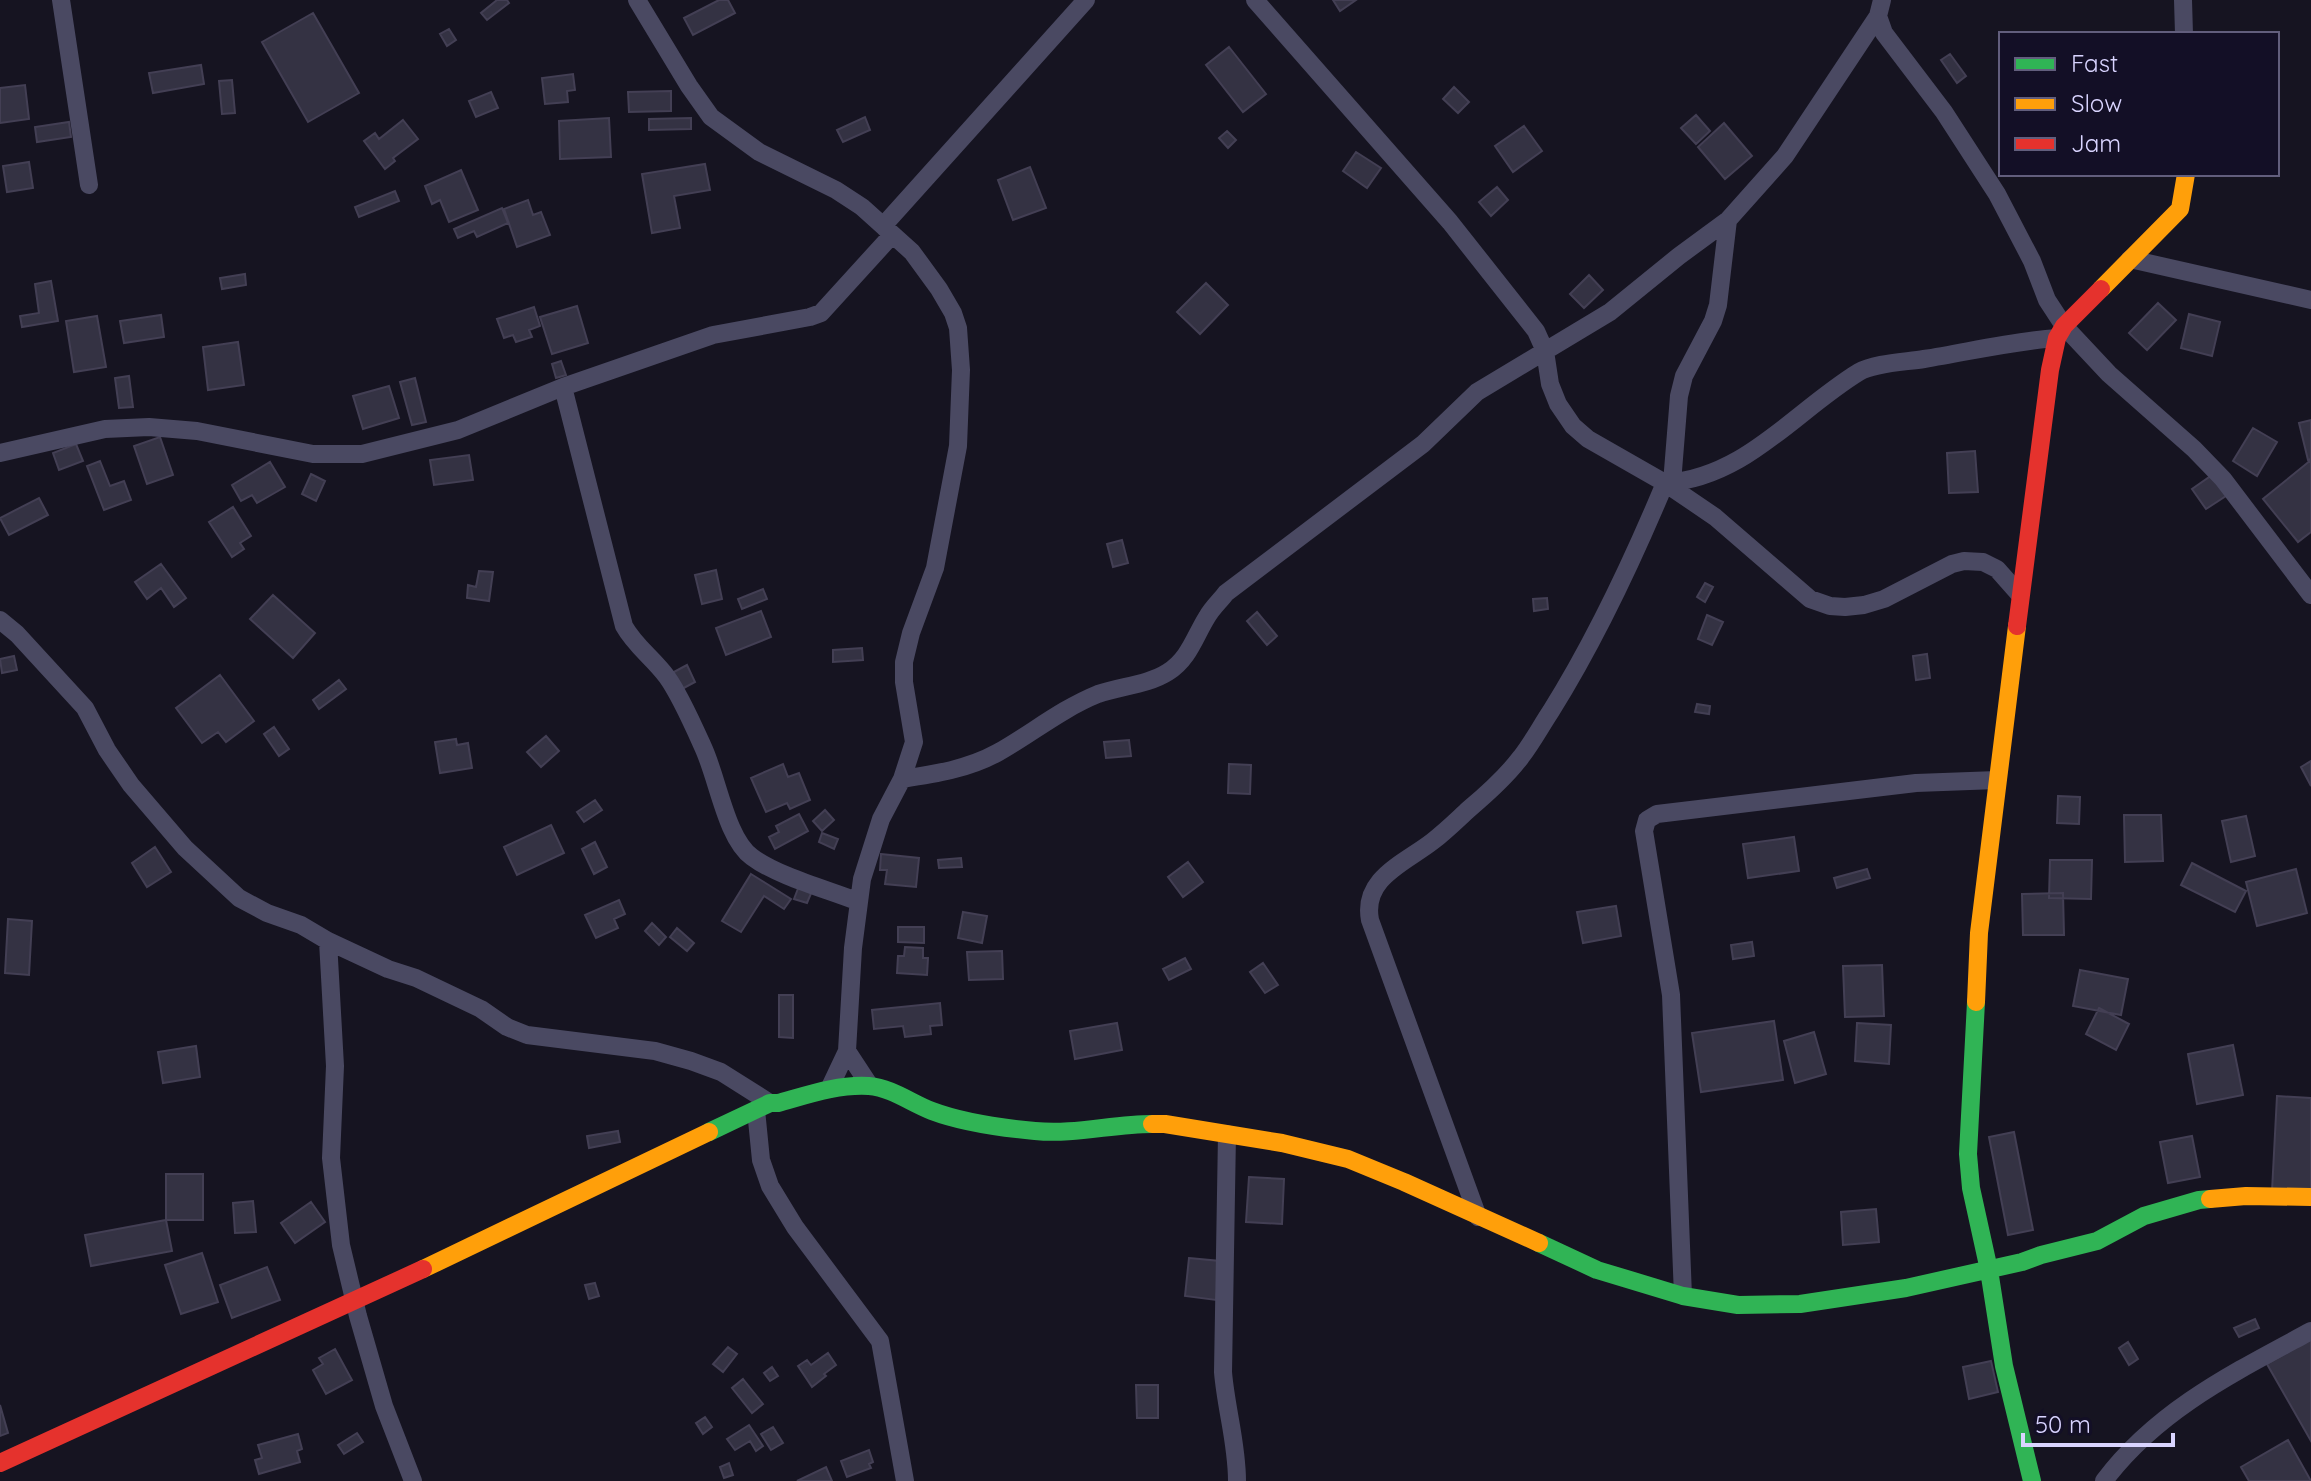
<svg xmlns="http://www.w3.org/2000/svg" width="2311" height="1481" font-family="Quicksand,sans-serif">
<style>
.building{fill:#343243;stroke:#433f54;stroke-width:2}
.lines{fill:none;stroke-linecap:round;stroke-linejoin:round}
.street{stroke:#4a4962;stroke-width:18}
.fast{stroke:#30b455;stroke-width:18}
.slow{stroke:#ff9f0a;stroke-width:18}
.jam{stroke:#e5322d;stroke-width:18}
</style>
<rect width="100%" height="100%" fill="#161421"/>
<path class="building" d="M497 0H507L509 3 487 20 481 13Z
M719 0H728L735 13 693 35 684 18Z
M1333 0H1356L1340 11Z
M313 13 359 93 308 122 262 42Z
M449 29 456 40 447 46 440 34Z
M1229 47 1266 94 1243 112 1206 65Z
M1950 54 1966 76 1957 83 1941 60Z
M201 65 204 84 153 93 149 73Z
M573 74 575 90 567 91 568 102 545 104 542 78Z
M232 80 235 113 222 114 219 81Z
M25 85 29 119 0 123V88Z
M1454 87 1469 102 1458 113 1443 99Z
M671 91V111L629 112 628 92Z
M491 92 498 108 476 117 469 101Z
M1696 115 1710 131 1696 144 1681 128Z
M865 117 870 130 843 142 837 130Z
M609 118 611 157 560 159 559 121Z
M691 118V129L649 130V119Z
M403 120 418 139 393 158 395 161 385 169 364 141 375 133 379 139Z
M69 122 71 137 37 142 35 127Z
M1724 123 1752 156 1725 179 1698 147Z
M1524 126 1542 151 1513 172 1495 146Z
M1227 131 1236 140 1228 148 1219 138Z
M1356 152 1381 168 1367 188 1343 171Z
M29 162 33 188 7 192 3 166Z
M705 164 710 190 674 196 680 228 652 233 642 174Z
M1030 167 1046 208 1013 220 998 180Z
M461 170 478 210 449 222 440 200 432 204 425 186Z
M1497 187 1508 200 1491 216 1479 202Z
M395 191 399 201 359 217 355 207Z
M528 200 533 215 541 212 550 235 517 247 504 209Z
M502 208 508 223 477 237 474 231 458 238 454 229Z
M245 274 246 285 222 289 220 278Z
M1589 275 1603 290 1584 308 1570 294Z
M51 281 58 321 22 327 20 316 39 313 35 284Z
M1206 283 1228 305 1200 334 1177 312Z
M2158 303 2176 320 2147 350 2129 333Z
M577 306 588 343 552 354 540 317Z
M534 307 540 326 529 330 532 337 516 342 513 335 504 338 497 319Z
M2189 314 2220 322 2212 356 2181 348Z
M161 315 164 337 124 343 120 321Z
M97 316 106 367 74 372 66 321Z
M238 342 244 385 208 390 203 347Z
M561 361 566 375 556 378 552 364Z
M129 376 133 407 119 408 115 378Z
M415 378 426 422 412 425 400 382Z
M389 386 399 418 363 429 353 396Z
M2311 420V459L2308 460 2299 423Z
M2253 428 2277 442 2257 476 2233 461Z
M160 437 173 475 147 484 134 446Z
M76 444 83 461 59 470 53 453Z
M1975 451 1978 492 1949 493 1947 453Z
M469 455 473 480 434 485 430 460Z
M2311 460V532L2298 542 2263 499Z
M100 461 110 486 124 481 131 500 104 510 87 466Z
M270 462 285 487 257 503 252 495 241 501 232 485Z
M2215 473 2229 494 2206 509 2192 489Z
M311 474 325 481 316 501 302 494Z
M39 498 48 515 9 535 0 518Z
M233 507 251 536 240 543 244 549 232 557 209 522Z
M1122 540 1128 563 1113 567 1107 544Z
M161 564 186 598 174 607 161 588 147 599 135 582Z
M716 570 722 599 702 604 695 575Z
M479 571 493 572 489 601 467 598 468 585 476 587Z
M1705 583 1713 587 1705 602 1697 597Z
M763 589 767 599 742 609 738 599Z
M273 595 315 633 293 658 250 619Z
M1547 598 1548 609 1534 611 1533 599Z
M761 611 771 637 726 655 716 628Z
M1257 612 1277 636 1267 645 1247 621Z
M1707 615 1723 622 1712 645 1698 639Z
M862 648 863 660 833 662V650Z
M1927 654 1930 678 1916 680 1913 656Z
M14 656 17 670 2 673 0 659Z
M687 665 695 682 680 690 672 673Z
M220 675 254 721 226 742 218 732 202 743 176 708Z
M339 680 346 689 319 709 313 700Z
M1697 704 1710 706 1709 714 1695 712Z
M274 727 289 749 279 756 264 734Z
M546 736 559 751 541 767 527 752Z
M456 739 457 745 468 743 472 768 440 773 435 742Z
M1129 740 1131 756 1106 758 1104 742Z
M2311 761V786L2301 767Z
M783 764 788 777 799 773 810 800 790 809 787 803 766 812 751 778Z
M1229 764 1251 765 1250 794 1228 793Z
M2058 796 2080 797 2079 824 2057 823Z
M595 800 602 810 584 822 577 812Z
M825 810 834 820 822 831 813 821Z
M799 814 808 831 775 849 769 837 779 832 776 826Z
M2124 815H2161L2163 861 2125 862Z
M2246 816 2255 856 2231 862 2222 821Z
M551 825 564 853 517 875 504 847Z
M822 833 838 839 834 849 819 842Z
M1794 837 1799 871 1748 878 1743 844Z
M595 842 607 867 594 874 582 849Z
M155 847 171 872 147 887 132 863Z
M881 854 919 858 916 887 885 884 887 870H880Z
M961 858 962 867 939 868 938 860Z
M2050 860H2092L2091 899 2049 898Z
M1188 862 1203 882 1183 897 1168 877Z
M2192 863 2246 891 2235 912 2181 885Z
M1867 869 1870 878 1837 888 1834 878Z
M2296 869 2307 913 2257 926 2246 882Z
M751 874 791 899 784 909 764 896 741 932 722 921Z
M799 886 812 891 807 903 794 899Z
M2063 893 2064 935H2023L2022 894Z
M619 900 625 914 614 919 618 928 596 938 585 915Z
M1616 906 1621 936 1583 943 1577 912Z
M963 912 987 916 982 943 958 938Z
M8 919 32 921 29 975 5 973Z
M652 923 666 937 659 945 645 931Z
M898 927H924V943L898 942Z
M677 928 694 943 687 951 670 937Z
M1752 942 1754 956 1733 959 1731 945Z
M905 947 923 948V958H928L927 975 897 973 898 956H904Z
M1002 951 1003 979 969 980 967 952Z
M1185 958 1191 969 1169 980 1163 969Z
M1263 963 1278 985 1265 993 1250 972Z
M1882 965 1884 1016 1845 1017 1843 966Z
M2080 970 2128 979 2121 1015 2073 1006Z
M779 995H793V1038L779 1037Z
M940 1003 942 1025 930 1026 931 1034 905 1037 903 1026 874 1029 872 1010Z
M2099 1008 2129 1024 2116 1050 2086 1034Z
M1774 1021 1783 1080 1701 1092 1692 1033Z
M1117 1023 1122 1050 1075 1059 1070 1031Z
M1857 1023 1891 1025 1889 1064 1855 1061Z
M1814 1032 1826 1074 1795 1083 1784 1041Z
M2233 1045 2243 1095 2197 1104 2188 1054Z
M196 1046 200 1077 163 1083 158 1052Z
M2277 1096 2311 1098V1193L2272 1191Z
M618 1131 620 1142 589 1148 587 1136Z
M2014 1132 2033 1230 2008 1235 1989 1137Z
M2192 1136 2200 1177 2168 1183 2160 1142Z
M166 1174H203V1220H166Z
M1249 1177 1284 1179 1282 1224 1246 1222Z
M253 1201 256 1232 235 1233 233 1203Z
M311 1202 325 1222 295 1243 281 1223Z
M1876 1209 1879 1242 1843 1245 1841 1212Z
M166 1220 172 1251 91 1266 85 1235Z
M202 1253 218 1302 181 1314 165 1265Z
M1189 1258 1220 1261 1216 1300 1185 1296Z
M267 1267 280 1300 232 1318 220 1285Z
M595 1283 599 1296 589 1299 585 1285Z
M2255 1319 2259 1328 2239 1337 2234 1328Z
M2311 1339V1441L2267 1364Z
M2128 1342 2138 1359 2129 1365 2119 1348Z
M728 1347 737 1354 723 1372 713 1364Z
M335 1349 352 1380 326 1394 313 1370 323 1364 319 1358Z
M828 1353 836 1365 824 1374 826 1376 812 1387 798 1366 807 1360 811 1365Z
M1991 1361 1998 1392 1969 1399 1963 1367Z
M772 1367 778 1376 770 1381 764 1373Z
M743 1379 763 1404 752 1413 732 1388Z
M1136 1385H1158V1418H1137Z
M0 1405 8 1433 0 1436Z
M705 1417 712 1427 703 1434 696 1423Z
M749 1425 763 1446 756 1451 750 1441 735 1450 727 1439Z
M773 1427 783 1443 771 1450 761 1434Z
M357 1433 363 1442 344 1454 338 1445Z
M298 1434 302 1449 297 1451 300 1462 259 1474 255 1460 262 1458 258 1445Z
M2288 1440 2311 1481H2249L2241 1467Z
M869 1450 873 1462 869 1464 871 1468 847 1477 841 1461Z
M729 1463 733 1475 724 1478 720 1467Z
M826 1467 832 1481H797Z"/>
<g class="lines">
<path class="street" d="M61 0 89 185
M637 0 689 86 711 117 759 152 836 190 862 207 912 252 939 289 953 313 958 328 961 370 958 446 935 568 911 633 904 662V682L914 742 902 779 881 819 862 879 853 948 847 1051 829 1089
M1255 0 1450 222 1536 331 1545 351 1550 384 1558 404 1573 426 1588 439 1665 483 1715 517 1810 599 1830 606 1845 607 1864 605 1884 599 1952 564 1964 561 1983 562 1997 569 2020 595
M1882 0 1878 16 1884 33 1944 112 1997 194 2032 261 2047 300 2064 326 2109 374 2194 449 2223 479 2311 595
M2183 0 2184 34
M2130 259 2311 300
M563 387 624 626C635 646 653 658 667 677 680 695 694 727 703 747 718 779 726 838 752 857 777 876 829 890 859 902
M0 453 105 429 149 427 197 431 313 454H362L458 430 563 387 713 335 810 317 821 313 892 235 883 226 1086 0
M1672 483 1679 396 1684 376 1713 321 1718 305 1728 220
M0 620 17 634 85 708 107 750 131 785 185 848 239 898 267 913 301 925 328 941 388 969 416 978 481 1009 507 1027 527 1035 655 1051 691 1061 721 1072 770 1103
M902 779C935 774 968 769 997 753 1031 734 1061 709 1098 694 1120 686 1148 685 1168 672 1189 659 1195 636 1207 617 1212 608 1220 601 1226 593L1423 444 1477 392 1610 312 1679 256 1728 220 1785 156 1878 16
M328 941 335 1066 331 1158 341 1245 358 1316 384 1406 413 1481
M847 1051 870 1086
M756 1110 761 1160 770 1186 795 1227 880 1341 905 1481
M1227 1134 1223 1372C1226 1409 1237 1443 1237 1481
M1478 1217 1370 920C1362 878 1405 863 1433 841 1446 831 1457 820 1469 809 1488 793 1506 777 1521 757 1532 743 1541 726 1551 711 1596 639 1632 562 1665 483 1745 478 1795 411 1859 372 1874 363 1906 362 1924 359 1968 352 2013 341 2057 338
M1683 1296 1671 995 1644 831 1647 820 1657 814 1916 783 1997 780
M2104 1481C2157 1410 2235 1372 2311 1331"/>
<path class="fast" d="M1976 1002 1968 1154 1971 1188 1989 1270 2004 1366 2032 1481
M709 1132 770 1103H778C807 1095 838 1084 869 1086 892 1088 911 1103 932 1111 961 1122 1003 1128 1035 1131 1074 1135 1113 1124 1152 1124
M1539 1243 1597 1270 1683 1296 1738 1305 1800 1304 1906 1288 2022 1262 2041 1255 2097 1241 2144 1216 2199 1200 2210 1199"/>
<path class="slow" d="M2101 289 2180 209 2186 174
M1976 1002 1979 933 2017 626
M1152 1124H1165L1282 1143 1348 1159 1404 1182 1539 1243
M2210 1199 2246 1196 2311 1197
M423 1269 709 1132"/>
<path class="jam" d="M2017 626 2050 370 2057 338 2064 326 2101 289
M0 1463 423 1269"/>
</g>
<rect x="1999" y="32" width="280" height="144" fill="#130f26" stroke="#625e7d" stroke-width="2"/>
<rect x="2015" y="58" width="40" height="12" fill="#30b455" stroke="#625e7d" stroke-width="2"/>
<text x="2071" y="72" font-size="24" fill="#d9d4ff">Fast</text>
<rect x="2015" y="98" width="40" height="12" fill="#ff9f0a" stroke="#625e7d" stroke-width="2"/>
<text x="2071" y="112" font-size="24" fill="#d9d4ff">Slow</text>
<rect x="2015" y="138" width="40" height="12" fill="#e5322d" stroke="#625e7d" stroke-width="2"/>
<text x="2071" y="152" font-size="24" fill="#d9d4ff">Jam</text>
<path d="M2023 1433v12h150v-12" fill="none" stroke="#d9d4ff" stroke-width="4"/>
<text x="2035" y="1433" font-size="24" fill="#d9d4ff" stroke="#130f26" stroke-width="6" paint-order="stroke">50 m</text>
</svg>
